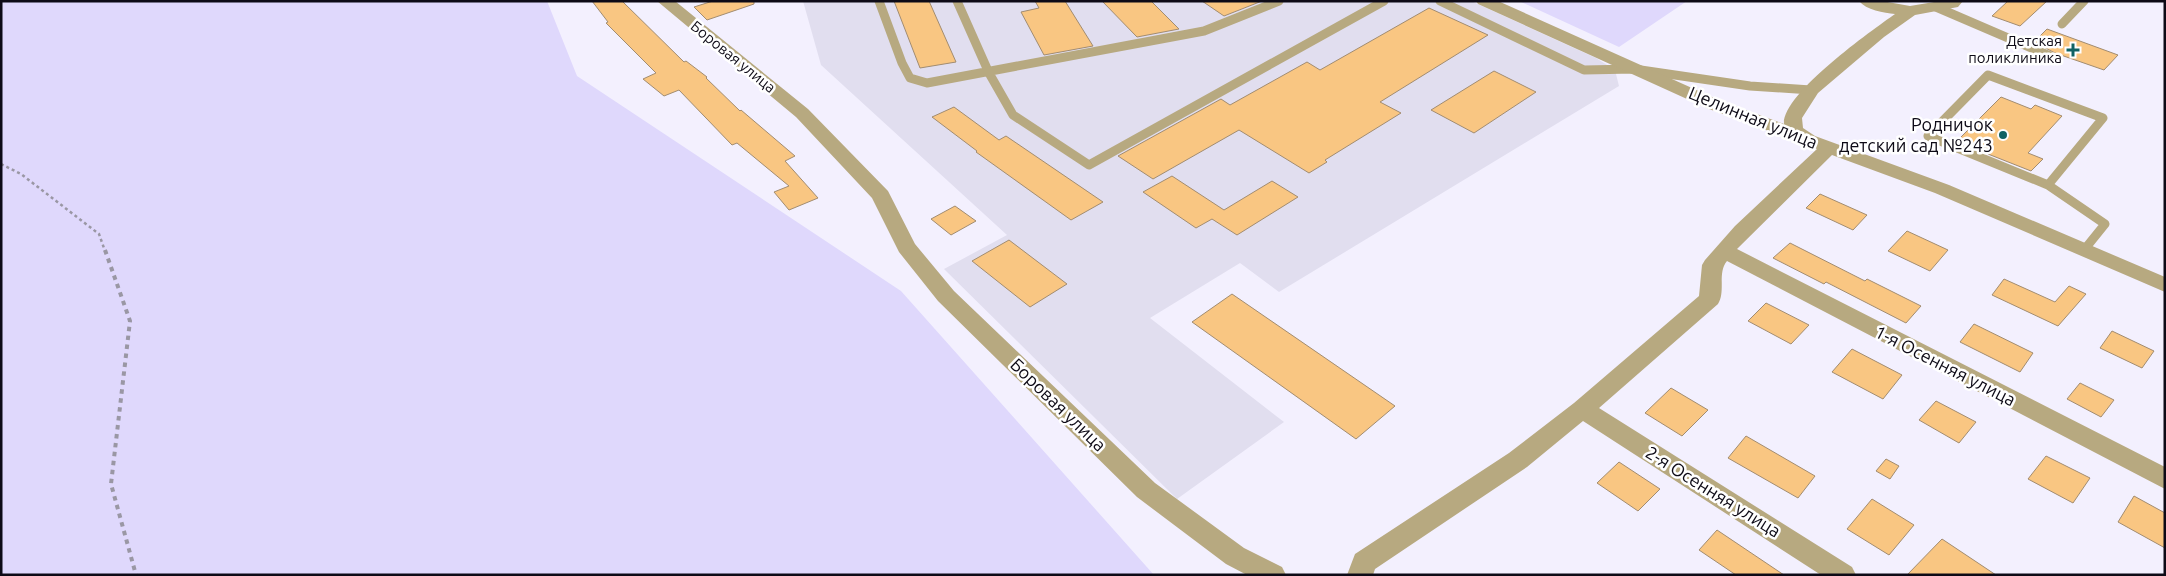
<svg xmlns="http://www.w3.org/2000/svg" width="2166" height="576" font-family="Ubuntu,sans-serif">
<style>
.built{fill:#e1deef}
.green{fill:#dfd8fc}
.building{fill:#f9c682;stroke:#a28c70}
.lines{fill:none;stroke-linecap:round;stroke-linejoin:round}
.path-far1{stroke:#9a97a4;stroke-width:2.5;stroke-dasharray:3 3;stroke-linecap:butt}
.path{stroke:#9a97a4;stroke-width:4;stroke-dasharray:4.5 4.5;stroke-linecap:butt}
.lane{stroke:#b7a980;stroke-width:9}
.street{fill:#b7a980;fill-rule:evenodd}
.poi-dot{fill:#106263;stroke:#fff;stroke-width:2}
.labels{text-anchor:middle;stroke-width:5;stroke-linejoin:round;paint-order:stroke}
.far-poi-label{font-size:15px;fill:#0d0a16;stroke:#fff;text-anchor:end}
.far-street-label{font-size:15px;fill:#0d0a16;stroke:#fff}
.street-label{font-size:18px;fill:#0d0a16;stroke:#fff}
.poi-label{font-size:18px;fill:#0d0a16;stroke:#fff;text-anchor:end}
</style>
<rect width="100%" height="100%" fill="#f3f0fe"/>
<path class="built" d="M803 1H1471L1596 58 1615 70 1619 86 1279 292 1240 263 1150 318 1284 422 1177 499 944 269 1007 235 821 65Z"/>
<path class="green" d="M1 1H547L577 76 901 291 1154 575H1Z
M1519 1H1687L1619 47Z"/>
<path class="building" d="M592 1H622L684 62 686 61 707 77 706 78 740 111 741 110 795 156 785 161 818 198 789 210 774 192 789 186 737 143 732 145 679 90 664 96 643 79 656 73 606 23 608 22Z
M713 1H754V4L707 20 694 7Z
M894 1H929L956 62 920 68Z
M1035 1H1065L1093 46 1044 55 1021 12 1039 8Z
M1102 1H1151L1179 29 1137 37Z
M1202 1H1262L1224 16Z
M2008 1H2047L2020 26 1992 16Z
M1429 8 1488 35 1380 102 1401 113 1325 160 1327 162 1309 173 1239 130 1153 179 1118 156 1221 99 1230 105 1307 62 1320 70Z
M2047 29 2118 55 2104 70 2055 53 2034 42Z
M1494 71 1536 92 1474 133 1431 110Z
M2001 97 2031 109 2035 105 2062 116 2028 153 2043 159 2031 171 1988 154 1991 150 1960 138Z
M954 107 999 140 1006 136 1103 202 1071 220 976 152 977 151 932 117Z
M1172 176 1224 210 1272 181 1298 197 1237 235 1212 219 1196 228 1143 192Z
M1820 194 1867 215 1853 230 1806 208Z
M955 206 976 221 951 235 931 219Z
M1907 231 1948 250 1930 271 1888 251Z
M1009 240 1067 284 1030 307 972 261Z
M1790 243 1865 281 1867 279 1921 306 1906 323 1826 282 1824 284 1773 258Z
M2004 279 2055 302 2069 286 2086 294 2058 326 1992 295Z
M1232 294 1395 406 1356 439 1192 322Z
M1766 303 1809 325 1791 344 1748 321Z
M1974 324 2033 353 2020 372 1960 342Z
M2112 331 2154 351 2142 368 2100 348Z
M1852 349 1902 375 1883 399 1832 372Z
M2080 383 2114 400 2101 417 2067 399Z
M1671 388 1708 410 1682 436 1645 413Z
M1936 401 1976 422 1959 443 1919 420Z
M1746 436 1815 476 1798 498 1728 458Z
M2046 456 2090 478 2073 503 2028 479Z
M1886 459 1899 466 1890 479 1876 471Z
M1619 462 1660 489 1638 511 1597 483Z
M2134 496 2165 513V548L2118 522Z
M1872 499 1914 525 1889 555 1847 529Z
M1717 530 1784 575H1736L1699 550Z
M1942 539 1996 575H1907Z"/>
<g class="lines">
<path class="path-far1" d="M1 164 21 174 99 234 105 251"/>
<path class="path" d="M105 250 130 321 111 484 136 575"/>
<path class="lane" d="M879 1 902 63 910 78 927 83 1204 31 1279 1
M957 1 989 73 1013 115 1089 165 1384 1
M1440 1 1584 70 1634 69 1750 86 1811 90
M1936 7 2050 56
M2062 24 2084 1
M1988 75 2103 118 2048 185 1928 136Z
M2048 185 2105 224 2084 250"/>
<path class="street" d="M657 1H675L808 109 888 191 915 244 954 291 1155 483 1244 548 1282 567 1286 575H1247L1226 564 1137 497 938 301 899 252 872 198 796 117Z
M1476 1H1498L1721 101 1784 124C1782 94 1871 31 1895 14 1884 13 1866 10 1859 1H1882L1910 6 1940 1H1963L1958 7 1915 15 1884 37 1818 93 1802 118 1803 128 1815 136 1949 185 2165 277V292L1935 193 1832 155 1737 249 2165 467V489L1727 261C1717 273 1726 291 1718 304L1599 408 1852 567 1856 575H1821L1583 421 1527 467 1375 569 1373 575H1347L1355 554 1509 453 1574 403 1699 296 1702 265 1705 260 1735 226 1817 149 1709 109 1478 4Z"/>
</g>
<g class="poi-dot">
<path d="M2070.5 42.5h5v5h5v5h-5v5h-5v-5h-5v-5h5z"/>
<circle cx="2003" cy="135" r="5"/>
</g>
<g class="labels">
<g class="far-poi-label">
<text x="2062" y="46">Детская<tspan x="2062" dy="17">поликлиника</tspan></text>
</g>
<g class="far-street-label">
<text transform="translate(733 57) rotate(39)" y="5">Боровая улица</text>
</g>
<g class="street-label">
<text transform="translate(1753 118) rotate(22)" y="6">Целинная улица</text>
<text transform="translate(1945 366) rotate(27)" y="6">1-я Осенняя улица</text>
<text transform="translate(1058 405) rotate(44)" y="6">Боровая улица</text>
<text transform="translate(1713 492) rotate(32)" y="6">2-я Осенняя улица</text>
</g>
<g class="poi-label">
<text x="1993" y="131">Родничок<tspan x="1993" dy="21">детский сад №243</tspan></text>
</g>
</g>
<rect width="2166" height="576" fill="none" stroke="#0d0a16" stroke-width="5"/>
</svg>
